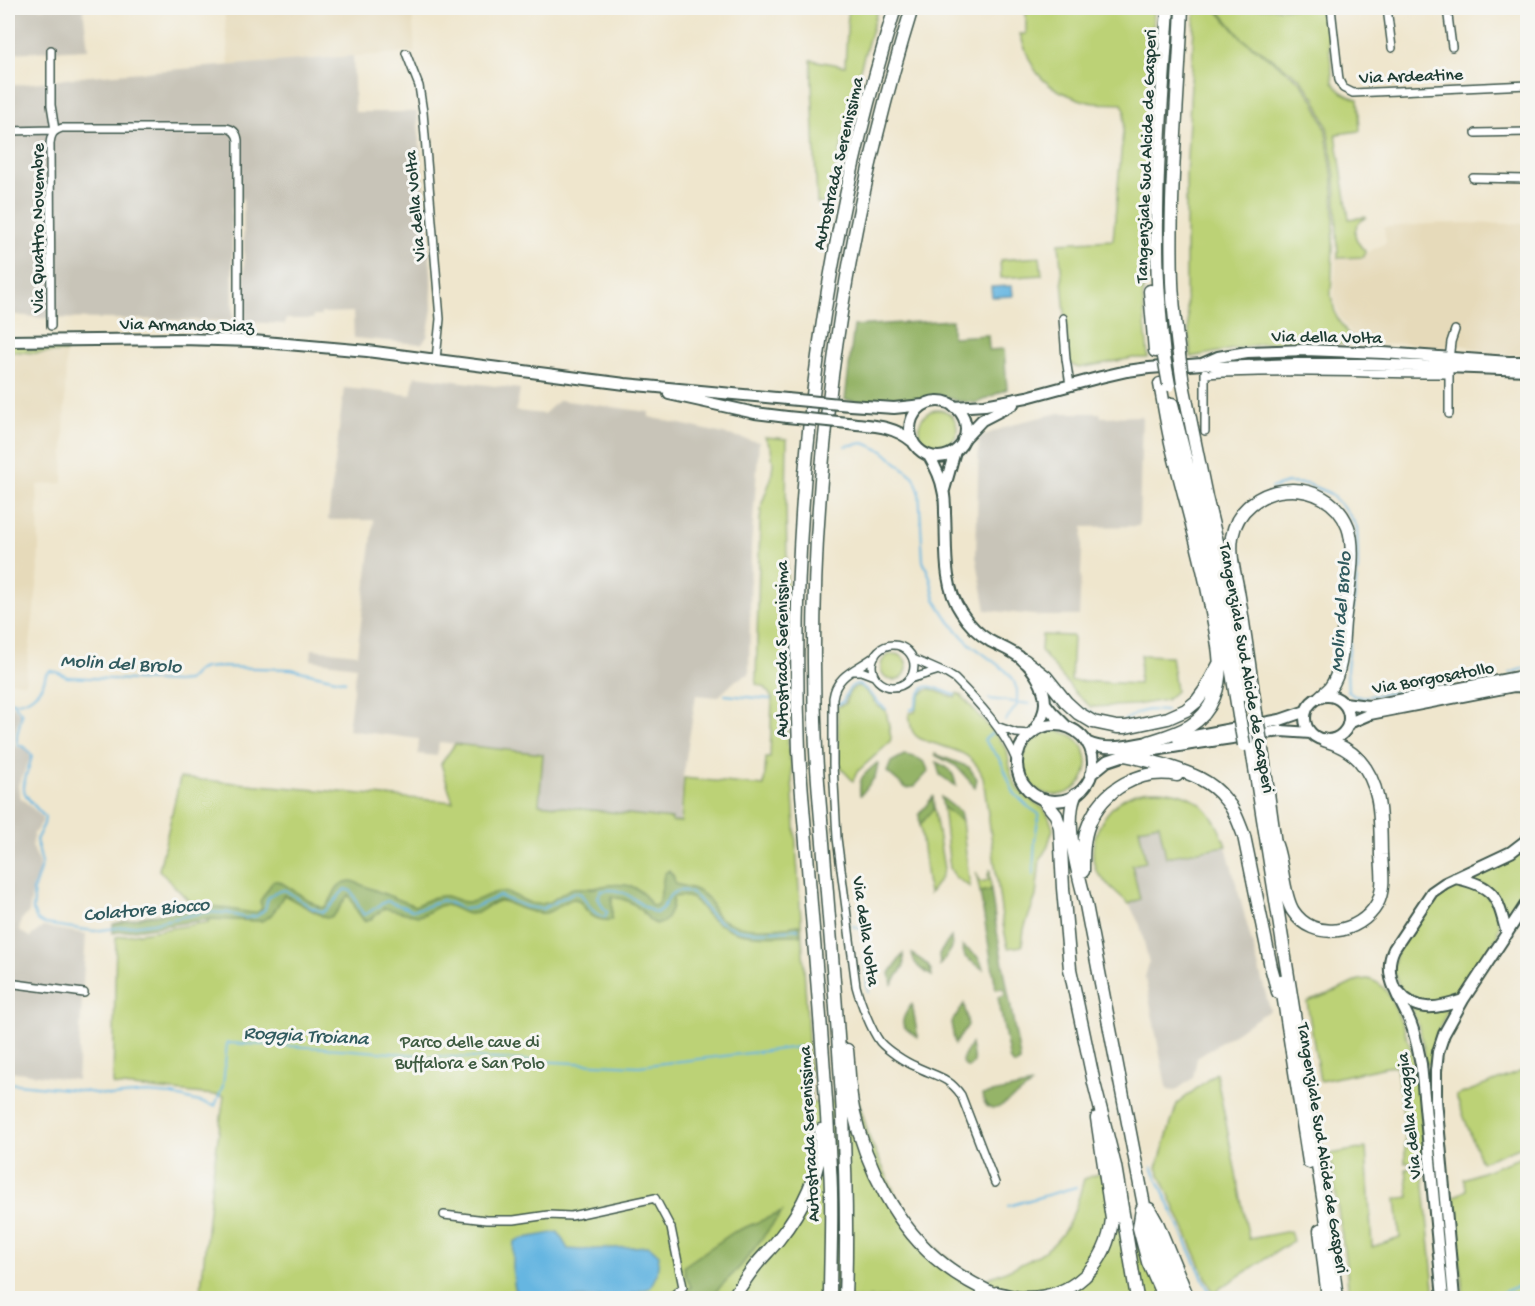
<svg xmlns="http://www.w3.org/2000/svg" width="1535" height="1306" font-family="'Gochi Hand',sans-serif">
<style>
.built{fill:#e6daba}
.industrial{fill:#c8c4b8}
.green{fill:#bcd276;stroke:#6e8855;stroke-width:1.5}
.forest{fill:#95b467;stroke:#5a784e;stroke-width:1.5}
.water{fill:#66b6e1;stroke:#427a8a;stroke-width:1.5}
.lines{fill:none;stroke-linecap:round;stroke-linejoin:round}
.stream{stroke:#66b6e1;stroke-width:2}
.street-casing{stroke:#3e564b;stroke-width:10}
.secondary-casing{stroke:#3e564b;stroke-width:14}
.primary-casing{stroke:#3e564b;stroke-width:14}
.highway-casing{stroke:#3e564b;stroke-width:15}
.street{stroke:#fff;stroke-width:7}
.secondary{stroke:#fff;stroke-width:10}
.primary{stroke:#fff;stroke-width:10}
.highway{stroke:#fff;stroke-width:12}
.primary-bridge-casing{stroke:#3e564b;stroke-width:14;stroke-linecap:butt}
.highway-bridge-casing{stroke:#3e564b;stroke-width:15;stroke-linecap:butt}
.primary-bridge{stroke:#fff;stroke-width:10}
.highway-bridge{stroke:#fff;stroke-width:12}
.labels{text-anchor:middle;stroke-width:6;stroke-linejoin:round;paint-order:stroke}
.street-label{font-size:18px;fill:#1f3d34;stroke:#f6f6f2}
.park-label{font-size:18px;fill:#3e5b41;stroke:#f6f6f2}
.water-label{font-size:20px;font-style:italic;fill:#315b5f;stroke:#f6f6f2}
</style>
<rect width="100%" height="100%" fill="#f6f6f2"/>
<filter id="ink" filterUnits="userSpaceOnUse"><feTurbulence type="fractalNoise" baseFrequency=".0167" numOctaves="2"/><feDisplacementMap in="SourceGraphic" scale="12" xChannelSelector="R" yChannelSelector="G"/><feConvolveMatrix kernelMatrix="1 2 1 2 8 2 1 2 1" color-interpolation-filters="sRGB"/></filter>
<filter id="wash" filterUnits="userSpaceOnUse"><feTurbulence type="fractalNoise" baseFrequency=".008" numOctaves="4" result="noise"/><feDisplacementMap in="SourceGraphic" scale="24" xChannelSelector="R" yChannelSelector="G"/><feGaussianBlur stdDeviation="1.35" result="paint"/><feColorMatrix in="noise" values="0 0 0 0 0 0 0 0 0 0 0 0 0 0 0 0 0 1.4 0 .05"/><feComposite in="paint" operator="in"/></filter>
<g filter="url(#wash)">
<rect width="100%" height="100%" fill="#efe6cd"/>
<path class="built" d="M224 8H412L415 52 229 65Z
M1447 223 1527 224V356L1489 353 1462 345 1443 347 1401 343 1389 344 1383 345 1370 344 1360 340 1350 332 1339 316 1334 296 1336 252 1366 253 1386 243 1384 227Z
M8 351 34 353 66 352 63 483 37 485 39 548 37 587 25 684 8 681Z"/>
<path class="industrial" d="M8 8H83L88 49 8 53Z
M353 56 355 112H417L431 272 432 309 427 337 421 344 354 338 353 312 321 313V316H313V319H286L285 324 246 322 245 319 243 198 232 209 233 319 231 321 42 318 8 314V86L90 76Z
M415 376 520 389 516 411 544 414 559 400 649 412V417L759 442 751 548 749 674 736 680 718 697 696 695 683 777 679 824 671 819 538 804 542 754 439 742 437 756 418 754 419 739 348 730 356 666 311 660 312 649 357 654 374 520H328L344 388 411 395Z
M1059 413H1100L1101 417 1142 416 1139 526 1083 527 1079 616H1042L986 610 976 556 979 437 1020 422Z
M8 703 21 714 11 741 15 747 24 748 29 751 30 758 18 785 19 792 21 798 42 817V822L34 833 32 846 39 862 38 877 33 886 29 912 21 920 19 931 30 937 43 927 86 934 77 1080 8 1071Z
M1159 824 1166 857 1226 846 1270 1010 1197 1058 1193 1078 1175 1091 1168 1090 1166 1086 1145 977 1149 963 1140 925 1129 904 1140 898 1132 865 1146 862 1138 828Z"/>
<path class="green" d="M850 8H878L856 83 828 204 817 203 811 60 845 66 848 14Z
M1027 8H1154L1143 249V298L1148 358H1133L1079 368 1074 366 1069 363 1059 243 1113 240 1125 110 1122 104C1112 103 1103 104 1094 103 1086 102 1078 99 1071 96 1038 84 1030 66 1020 34H1026V11Z
M1195 8H1215L1241 38 1299 80 1313 99 1325 127 1333 178 1334 221 1331 296 1336 316 1348 334 1364 344H1261L1191 357 1186 295V176Z
M1217 8H1325L1333 82C1340 92 1346 96 1358 99L1360 131 1336 134 1349 219 1366 217C1350 228 1353 239 1365 251L1364 257 1338 258 1335 177 1327 126 1315 98 1300 78 1242 38Z
M1040 257 1042 275 1001 278 1000 260Z
M8 344H27V349H44L47 344H65L67 346 66 352 34 353 8 351Z
M919 429a19 19 0 1 1 38 0a19 19 0 1 1-38 0Z
M765 437 787 439 786 508 788 613 786 708 789 759 791 760C797 874 807 988 811 1103L858 1099 870 1140 897 1198 920 1231 940 1252 961 1269 984 1280C1005 1271 1044 1257 1058 1239 1073 1222 1078 1200 1084 1179L1100 1173 1171 1298H200L212 1180 224 1096 113 1085 116 937 209 922 159 870 180 778 453 802 441 764 455 744 543 754 539 804 672 819V822H681L684 778 764 786 766 758H770L772 698 765 687 756 684 760 521 762 503 771 479 773 463 771 448Z
M1042 635 1073 636 1071 681 1139 684 1141 655 1171 656 1176 691 1166 700 1135 705 1091 707 1076 694 1041 651Z
M881 667a13 13 0 1 1 26 0a13 13 0 1 1-26 0Z
M858 686 862 687 879 707 886 710 891 738 890 742 857 772 853 781 842 769 839 763 837 707 845 704C848 695 849 689 858 686Z
M931 689 955 698 957 693 962 696 1001 741 1007 751 1012 777 1017 787 1024 795 1044 809 1049 817 1053 829 1047 848 1040 859 1036 896 1024 929 1022 946 1008 948 1003 924 983 777C973 751 953 750 929 742 923 740 916 738 913 732 910 727 910 719 909 713L915 712C918 701 919 690 931 689Z
M1023 763a32 32 0 1 1 64 0a32 32 0 1 1-64 0Z
M1157 790C1198 792 1213 810 1226 846L1166 857 1159 824 1139 828 1146 862 1132 865 1140 899 1129 904C1121 896 1100 879 1096 870 1084 840 1107 800 1139 792 1144 790 1151 790 1157 790Z
M943 807 962 821 970 887 955 877 950 868Z
M934 808 944 869 940 879 929 894 920 825Z
M1527 845V891L1506 920 1505 911 1469 877Z
M990 869 991 890 980 892 976 872 980 882 989 880 988 875Z
M1463 885 1474 887 1484 893 1492 902 1497 913 1499 925 1497 937 1459 992 1452 999 1424 1005 1401 991 1393 969 1397 951 1432 899C1442 890 1450 886 1463 885Z
M1368 979C1386 984 1389 995 1397 1012 1419 1058 1422 1110 1424 1160L1405 1163V1125L1396 1065 1320 1081 1307 1002 1334 992 1359 980Z
M1411 1008 1448 1009 1436 1036 1430 1064H1426C1424 1044 1420 1026 1411 1008Z
M1527 1069V1144L1481 1162 1456 1096Z
M1216 1073 1249 1239 1290 1231 1293 1241 1213 1293 1157 1168 1177 1104Z
M1366 1148 1372 1247 1400 1238 1396 1199 1409 1197 1406 1169 1422 1166 1435 1298H1349L1346 1265 1330 1154Z
M1527 1155V1298H1464L1453 1197 1467 1190 1463 1179Z"/>
<path class="forest" d="M952 320V337L988 335 989 350 1004 349 1007 389 977 403 958 401 939 395 929 397 914 403 903 404 845 400 854 326Z
M935 754 969 767 977 779 975 787 956 766 935 755Z
M904 755C915 756 927 760 928 772L914 787 906 788 887 772 891 762Z
M936 762C949 768 954 771 956 786L940 775Z
M877 763 878 764 875 777 861 795H860C858 776 864 775 877 763Z
M933 797 934 808 920 825 919 814Z
M941 797 960 812 962 821 943 807Z
M669 870 674 877 675 884C688 887 704 890 711 903 713 908 713 912 717 916 737 932 775 929 799 925L800 935C778 935 752 938 731 930 725 927 719 925 714 921 698 910 700 892 673 897 673 906 667 931 652 922 649 920 645 915 642 911 633 902 624 898 612 897V920C584 923 585 899 574 899 564 900 555 911 545 913 536 914 525 910 517 907 512 905 506 901 500 901 490 902 484 911 475 913 463 917 455 905 444 905 434 906 428 915 418 916L384 908 373 918 364 921 357 911 349 895C340 902 339 917 326 918L284 895C277 905 273 918 261 921L211 919 113 933V924L146 916 212 906 252 913 258 912 262 908 260 901 273 881H279L319 907 323 908C338 898 330 883 352 881L415 906C425 902 434 895 445 896 453 897 460 903 468 902 480 902 489 891 502 892 517 893 526 906 541 904 555 903 561 891 574 888 580 887 586 889 592 888 598 888 604 885 610 885 631 883 642 888 652 906L658 905 660 898 664 874Z
M991 890 996 926 1020 1058V1062L1015 1065 1010 1061 998 997 1005 995 1004 988 996 989 980 892Z
M951 937 952 948 940 966 939 954Z
M962 946C973 953 980 955 983 969L965 957Z
M903 954 904 966 892 984 890 973Z
M912 954C921 960 931 964 932 976 922 970 914 966 912 954Z
M911 1004H912L918 1037C898 1026 900 1023 911 1004Z
M964 1004 968 1025 955 1044 951 1023Z
M971 1044 974 1062 968 1068 964 1065 962 1060Z
M1032 1085C1025 1090 1018 1095 1011 1099 998 1109 987 1116 982 1095Z
M782 1212 741 1266 709 1298H678L691 1287 685 1274 684 1266 734 1232Z"/>
<path class="water" d="M1012 286 1013 296 992 297 991 287Z
M558 1232 568 1249 581 1250 649 1246 659 1255 657 1274 650 1288 634 1293 626 1298H518C511 1282 513 1260 514 1242L520 1239Z"/>
<g class="lines">
<path class="stream" d="M845 446 864 443 883 451 914 477 919 490 923 561 930 577 935 599 947 618 962 636 970 644 1005 670 1013 679 1017 690V705L1005 721
M1271 488 1287 483 1307 484 1329 493 1346 510 1357 527 1358 566 1347 669 1348 691 1354 696 1362 697 1449 685
M1510 673 1528 667
M725 695 770 699
M989 699 1030 704
M8 701C26 706 43 691 46 674L50 671 57 672 67 677 176 682 187 681 197 671 204 668 217 667 291 669 345 681
M13 702 22 714 17 735V744L26 748 32 756C22 793 16 787 45 817L44 824 36 840 42 863 33 891 34 901 33 910 37 920 45 924 94 931 153 923 206 912 228 913 245 918 257 916 265 909 268 898 275 892 285 890 312 908 323 912C333 906 337 897 345 889L351 891C356 898 358 908 364 915 373 911 378 905 387 901L412 910 425 907 442 900 464 909 473 908 499 896 527 907 542 909 574 892 581 894C588 904 593 915 605 917L607 912 602 906 598 897 601 891C627 885 634 904 656 913 657 912 662 909 663 907 668 901 668 893 678 891 698 888 703 911 717 920 741 937 771 931 798 929
M838 704 843 702C857 663 869 699 886 709
M1083 709 1102 718
M910 710 915 708C923 675 931 688 955 695
M1123 721 1137 713 1148 710 1166 711
M992 733 984 740 1000 759 1014 793 1027 806 1039 814 1035 839 1033 874
M853 926 860 928 864 933 866 945 865 960 868 992
M8 1083 77 1090 112 1096 146 1093 172 1095 215 1106 223 1086 227 1043 326 1048 431 1056 639 1066 799 1047
M1152 1167 1212 1298
M1008 1206 1076 1187
M1489 1298 1528 1282"/>
</g>
</g>
<g filter="url(#ink)">
<g class="lines">
<defs>
<path id="street" d="M1331 8 1339 80 1343 88 1353 93 1528 85
M1387 8 1392 48
M1447 8 1452 47
M406 53 419 86 423 112 440 319 436 359
M8 131 55 130 51 105V50
M1476 133 1528 132
M1473 178 1528 179
M1063 318 1066 359 1070 385
M51 326 50 144C51 134 53 131 62 128H226C233 129 237 133 238 140V328
M1449 360 1451 342 1455 330
M1205 372V431
M1206 374C1287 369 1368 374 1449 374
M1449 414V371
M872 666a21 21 0 1 1 42 0a21 21 0 1 1-42 0Z
M875 656C858 669 836 674 833 698V765L837 838 856 986C860 1001 871 1030 880 1042 887 1050 905 1062 915 1066 934 1076 948 1076 961 1095L995 1183
M913 659 947 674 955 679C979 703 1004 730 1017 762
M852 671H861L874 676
M910 679 936 671
M999 727 1016 733 1030 734
M8 983 84 993
M444 1215 486 1220H514L548 1215 571 1216 655 1198 671 1228 683 1287 670 1298"/>
<path id="secondary" d="M1206 363 1219 367 1296 364H1364L1528 370
M954 407 985 405 1027 397 1101 377 1127 371 1149 368 1202 364 1218 357 1247 352 1305 350 1383 353 1509 362H1528
M963 440 982 420 1013 404
M1344 703 1368 706 1528 675
M1349 723 1370 714 1514 686 1528 687
M1455 878C1495 886 1497 896 1507 934
M1399 992C1416 1014 1440 1008 1463 1000
M1443 1298 1421 1064C1418 1050 1416 1037 1411 1024 1401 999 1381 976 1394 949L1432 892 1445 883 1511 852 1528 839
M1454 1298 1436 1100V1071L1438 1052 1444 1034 1463 1000 1528 901"/>
<path id="primary" d="M8 341 181 339 253 341 367 351 625 384 787 399
M669 394 755 413 787 417
M910 429a28 28 0 1 1 56 0a28 28 0 1 1-56 0Z
M850 405 894 408 923 405
M848 423C873 426 892 425 912 441
M929 456C935 466 941 478 943 490 945 497 945 505 945 513 947 545 942 584 961 612 968 623 978 634 990 641 1001 647 1013 651 1022 659 1034 669 1045 687 1045 703 1045 714 1039 724 1033 732
M944 490 955 451
M1305 718a22 22 0 1 1 44 0a22 22 0 1 1-44 0Z
M1045 703 1052 712 1067 727
M1017 763a38 38 0 1 1 76 0a38 38 0 1 1-76 0Z
M1178 739 1280 720 1306 711
M1086 742C1110 753 1131 744 1156 741
M1091 774 1107 761 1125 755 1191 744 1281 731 1311 733"/>
<path id="highway" d="M1150 291 1155 351
M1179 355C1176 331 1173 307 1172 282 1169 191 1178 99 1182 8
M1164 357C1160 319 1157 281 1157 242 1156 164 1163 86 1168 8
M1183 384 1206 497 1222 562 1237 641 1244 695
M1172 404 1220 597 1239 716
M1024 660 1046 677 1066 702 1078 713 1093 722 1117 727H1126L1168 718 1186 710 1197 701 1205 690 1219 664
M1256 713C1250 672 1245 632 1238 591 1235 573 1229 556 1232 537 1242 480 1327 473 1348 527 1357 551 1347 596 1344 622 1342 642 1343 671 1330 688 1327 691 1323 694 1320 697
M1149 742C1177 733 1202 727 1214 697 1226 669 1216 636 1211 607 1201 553 1185 500 1172 447 1167 426 1164 405 1160 384
M1261 742 1276 851
M1251 743 1327 1222 1337 1298
M1125 755C1137 757 1148 761 1161 764 1185 772 1209 778 1225 799 1235 810 1239 823 1244 836L1271 967 1278 992
M1075 795C1063 826 1079 874 1086 905L1148 1226 1159 1259 1176 1298
M1044 800 1056 815 1060 827 1063 888 1070 969 1094 1083 1115 1166 1137 1298
M1276 845C1283 864 1283 896 1293 911 1313 942 1360 934 1377 904 1385 889 1382 871 1381 855 1380 821 1383 787 1359 760 1349 749 1338 744 1324 740
M1083 871C1083 855 1083 838 1089 824 1103 789 1140 768 1177 775
M1281 981 1309 1162
M847 1050C849 1069 849 1090 853 1109 865 1164 897 1229 943 1264 961 1278 982 1289 1002 1298
M1142 1209 1139 1228 1148 1262 1164 1298
M1149 1209 1158 1225 1188 1298
M1320 1230 1328 1298
M997 1293C1006 1295 1015 1298 1024 1298 1072 1299 1107 1266 1112 1219L1097 1118
M732 1298C740 1288 747 1276 756 1265 763 1256 771 1249 778 1240 802 1210 823 1170 821 1130
M830 1298C830 1255 833 1211 830 1168 825 1067 816 967 808 867 805 828 801 789 799 750 789 499 821 247 895 8
M845 1298C850 1159 837 1020 826 880 823 837 818 793 816 750 805 499 838 247 912 8"/>
</defs>
<use href="#street" class="street-casing"/>
<use href="#secondary" class="secondary-casing"/>
<use href="#primary" class="primary-casing"/>
<use href="#highway" class="highway-casing"/>
<use href="#street" class="street"/>
<use href="#secondary" class="secondary"/>
<use href="#primary" class="primary"/>
<use href="#highway" class="highway"/>
<defs>
<path id="primary-bridge" d="M787 399 850 405
M787 417 848 423"/>
<path id="highway-bridge" d="M1179 355 1183 384
M1164 357 1169 385
M1256 713 1261 742
M1239 716 1244 745"/>
</defs>
<use href="#primary-bridge" class="primary-bridge-casing"/>
<use href="#highway-bridge" class="highway-bridge-casing"/>
<use href="#primary-bridge" class="primary-bridge"/>
<use href="#highway-bridge" class="highway-bridge"/>
</g>
</g>
<g class="labels">
<g class="street-label">
<text transform="translate(1411 75) rotate(-2)" y="6">Via Ardeatine</text>
<text transform="translate(1145 156) rotate(-88)" y="6">Tangenziale Sud Alcide de Gasperi</text>
<text transform="translate(837 163) rotate(-77)" y="6">Autostrada Serenissima</text>
<text transform="translate(414 206) rotate(-95)" y="6">Via della Volta</text>
<text transform="translate(37 228) rotate(-90)" y="6">Via Quattro Novembre</text>
<text transform="translate(187 324) rotate(1)" y="6">Via Armando Diaz</text>
<text transform="translate(1327 336) rotate(1)" y="6">Via della Volta</text>
<text transform="translate(781 649) rotate(-90)" y="6">Autostrada Serenissima</text>
<text transform="translate(1248 668) rotate(80)" y="6">Tangenziale Sud Alcide de Gasperi</text>
<text transform="translate(1433 677) rotate(-10)" y="6">Via Borgosatollo</text>
<text transform="translate(867 931) rotate(82)" y="6">Via della Volta</text>
<text transform="translate(1408 1116) rotate(-96)" y="6">Via della Maggia</text>
<text transform="translate(808 1134) rotate(-93)" y="6">Autostrada Serenissima</text>
<text transform="translate(1324 1148) rotate(81)" y="6">Tangenziale Sud Alcide de Gasperi</text>
</g>
<g class="park-label">
<text x="470" y="1047">Parco delle cave di<tspan x="470" dy="21">Buffalora e San Polo</tspan></text>
</g>
<g class="water-label">
<text transform="translate(1339 612) rotate(-86)" y="7">Molin del Brolo</text>
<text transform="translate(121 662) rotate(3)" y="7">Molin del Brolo</text>
<text transform="translate(146 908) rotate(-5)" y="7">Colatore Biocco</text>
<text transform="translate(306 1034) rotate(3)" y="7">Roggia Troiana</text>
</g>
</g>
<rect width="1535" height="1306" fill="none" stroke="#f6f6f2" stroke-width="30"/>
</svg>
